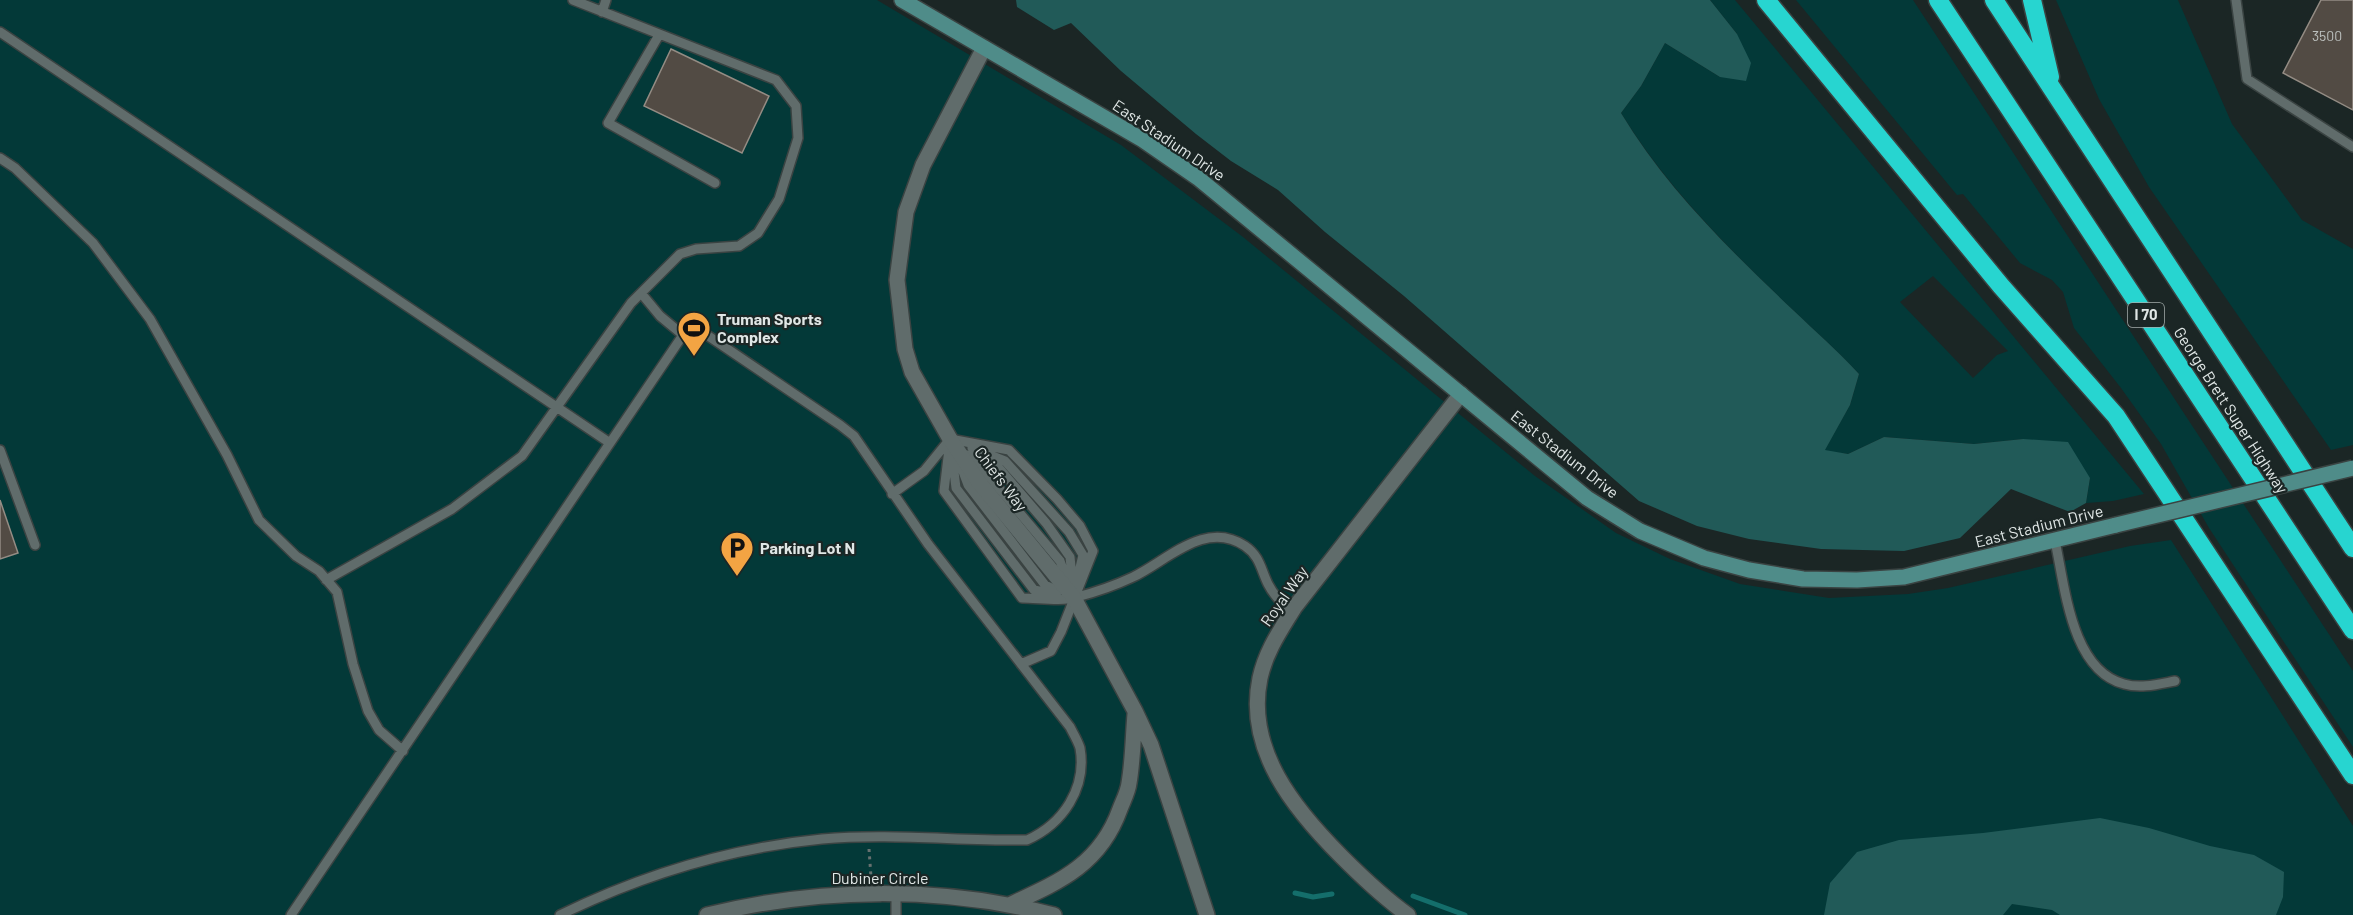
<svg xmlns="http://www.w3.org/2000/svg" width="2353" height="915" font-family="Barlow,sans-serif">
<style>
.green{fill:#033938;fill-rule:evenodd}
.forest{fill:#215a58}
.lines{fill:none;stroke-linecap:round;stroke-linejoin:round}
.stream{stroke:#146e6b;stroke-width:5}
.building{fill:#524b44;stroke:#948c84;stroke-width:1.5}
.lane-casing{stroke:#3a4342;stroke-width:12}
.street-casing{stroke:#3a4342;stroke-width:18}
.secondary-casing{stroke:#3a4342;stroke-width:18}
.highway-casing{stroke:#3a4342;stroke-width:21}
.path{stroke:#677170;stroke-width:3;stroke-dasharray:3 4.5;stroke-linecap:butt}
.lane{stroke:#606c6b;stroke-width:9}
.street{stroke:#606c6b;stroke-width:15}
.secondary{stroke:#4f8c89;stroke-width:15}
.highway{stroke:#27d5d0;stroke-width:18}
.secondary-bridge-casing{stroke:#3a4342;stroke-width:18;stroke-linecap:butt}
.secondary-bridge{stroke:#4f8c89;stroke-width:15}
.labels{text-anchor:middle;stroke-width:4.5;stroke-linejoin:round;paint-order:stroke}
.number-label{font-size:14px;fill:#bcc0be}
.shield{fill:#1b2625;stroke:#a5adac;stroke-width:1.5}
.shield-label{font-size:15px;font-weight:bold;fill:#e0e7e6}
.street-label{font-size:16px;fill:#e0e7e6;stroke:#1b2625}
.poi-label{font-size:16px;font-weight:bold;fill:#e0e7e6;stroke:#1b2625;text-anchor:start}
</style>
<rect width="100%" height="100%" fill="#1b2625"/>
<path class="green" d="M0 0H877L1121 145 1243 237 1535 476 1616 533 1670 559 1740 584 1829 598 1908 594 1948 588 2130 546 2171 540 2353 826V915H0Z
M1710 0H1735L2144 494 2113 501 2086 503 2090 478 2023 439 1974 444 1884 437 1848 454 1824 451 1850 405 1859 374C1838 351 1815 331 1793 310 1730 250 1667 188 1621 113L1641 86 1665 43 1720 77 1737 34ZM1933 276 2008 351 1997 355 1973 378 1900 302Z
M1796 0H1913L2353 671V747L2209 528 2161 444 2121 388 2074 328 2063 292 2052 280 2020 263 1963 194 1957 195Z
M2056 0H2178L2232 124 2302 220 2353 249V445L2331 450 2149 187 2099 99Z"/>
<path class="forest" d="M1016 0H1710L1737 34 1751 63 1746 81 1720 77 1665 43 1641 86 1621 113C1666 188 1730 250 1793 310 1815 331 1838 351 1859 374L1850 405 1825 450 1848 454 1884 437 1974 444 2023 439 2068 442 2090 478 2086 503 2070 512 2011 489 1960 538 1904 551 1821 549 1749 539 1697 526 1639 501 1404 296 1325 232 1278 190 1231 161 1196 134 1121 71 1071 23 1054 30 1017 7Z
M2100 818 2149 828 2210 846 2254 855 2284 872 2283 897 2276 915H2060L2052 910 2012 904 2003 915H1824L1830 883 1857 852 1899 840 1983 833Z"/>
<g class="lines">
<path class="stream" d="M1295 893 1313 897 1332 894
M1413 896 1465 915"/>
</g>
<path class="building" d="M2321 0H2353V110L2283 73Z
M671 49 769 96 742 153 644 106Z
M0 500 18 553 0 559Z"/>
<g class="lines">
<defs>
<path id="lane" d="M2236 0 2247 79 2353 147
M602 12 606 0
M0 32 610 443
M659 35 608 123 715 183
M0 158 15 168 93 243 150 319 227 455 259 520 296 556 319 571 337 592 353 664 368 711 379 730 403 751
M641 293 660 316 683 335
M950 439 1009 450 1057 499 1080 526 1093 551 1061 632 1051 651 1021 664
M950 440 944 491 1022 598C1039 598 1061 602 1077 597 1096 592 1116 585 1133 577 1167 561 1205 519 1245 546 1260 556 1261 570 1268 584 1274 596 1282 603 1292 612
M972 448 1005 461 1069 532 1083 555 1078 576
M0 450 35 545
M975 454 998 467 1046 523 1070 557 1074 596
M952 455 956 488 1034 590 1054 594
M967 455 987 474 1060 561 1069 585
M959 461 968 485 1045 585 1058 591
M892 494 924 471 950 439
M2055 541C2065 586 2071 670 2124 684 2141 689 2159 684 2175 681
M326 580 452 509 522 456 631 303 680 254 696 249 739 246 758 233 779 199 798 138 796 106 776 80 573 0
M291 915 683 335 701 331 840 425 854 436 928 544 1070 727C1073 733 1078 741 1080 748 1087 788 1063 824 1027 840 959 841 890 833 822 839 730 848 644 874 560 915
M896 915V894"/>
<path id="street" d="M984 48 923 165 906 212 897 280 905 349 912 372 950 439 978 481 1074 598 1135 711 1151 745 1207 915
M1009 905C1059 882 1100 865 1120 809 1123 801 1128 792 1129 783 1133 760 1133 737 1135 714
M707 915C820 887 941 886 1054 915
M1408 915C1384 898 1363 878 1342 857 1295 810 1245 750 1260 678 1266 651 1280 631 1294 608L1461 394"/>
<path id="secondary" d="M902 0 1143 140 1198 178 1587 498 1640 531 1704 558 1749 570 1803 579 1857 580 1904 577 2116 525"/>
<path id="highway" d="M1766 0 2001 286 2116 416 2353 775
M1938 0 2353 630
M1994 0 2353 548
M2032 0 2050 77"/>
</defs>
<use href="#lane" class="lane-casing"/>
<use href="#street" class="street-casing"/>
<use href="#secondary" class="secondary-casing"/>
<use href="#highway" class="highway-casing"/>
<path class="path" d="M869 849 871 877"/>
<use href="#lane" class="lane"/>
<use href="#street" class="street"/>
<use href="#secondary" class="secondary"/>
<use href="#highway" class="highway"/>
<defs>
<path id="secondary-bridge" d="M2116 525 2353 468"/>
</defs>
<use href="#secondary-bridge" class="secondary-bridge-casing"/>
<use href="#secondary-bridge" class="secondary-bridge"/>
</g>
<defs>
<symbol id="stadium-pin" viewBox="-11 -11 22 30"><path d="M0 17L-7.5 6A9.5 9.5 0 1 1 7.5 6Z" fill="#f3a443" stroke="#1b2625"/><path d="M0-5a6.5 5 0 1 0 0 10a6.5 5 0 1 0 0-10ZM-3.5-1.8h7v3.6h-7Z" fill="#111"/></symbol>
<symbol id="parking-pin" viewBox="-11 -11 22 30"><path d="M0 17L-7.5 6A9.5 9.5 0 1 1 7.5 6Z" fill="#f3a443" stroke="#1b2625"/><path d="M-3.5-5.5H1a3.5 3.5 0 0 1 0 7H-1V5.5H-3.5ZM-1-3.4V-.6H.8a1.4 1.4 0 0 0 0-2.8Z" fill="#111"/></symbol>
</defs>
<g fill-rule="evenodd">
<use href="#stadium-pin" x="675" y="309" width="38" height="52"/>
<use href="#parking-pin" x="718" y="529" width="38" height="52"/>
</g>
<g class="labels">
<g class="number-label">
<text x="2327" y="41">3500</text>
</g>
<rect class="shield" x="2128" y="303" width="36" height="24" rx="4.5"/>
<g class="shield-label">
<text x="2146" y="320">I 70</text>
</g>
<g class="street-label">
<text transform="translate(1169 140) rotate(34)" y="6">East Stadium Drive</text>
<text transform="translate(2231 410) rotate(57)" y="6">George Brett Super Highway</text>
<text transform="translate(1565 454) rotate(38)" y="6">East Stadium Drive</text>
<text transform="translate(1001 479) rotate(53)" y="6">Chiefs Way</text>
<text transform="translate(2039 526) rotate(-14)" y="6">East Stadium Drive</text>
<text transform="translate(1284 596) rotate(-55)" y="6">Royal Way</text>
<text x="880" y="884">Dubiner Circle</text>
</g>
<g class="poi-label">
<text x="717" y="325">Truman Sports<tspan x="717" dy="18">Complex</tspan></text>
<text x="760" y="554">Parking Lot N</text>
</g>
</g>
</svg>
